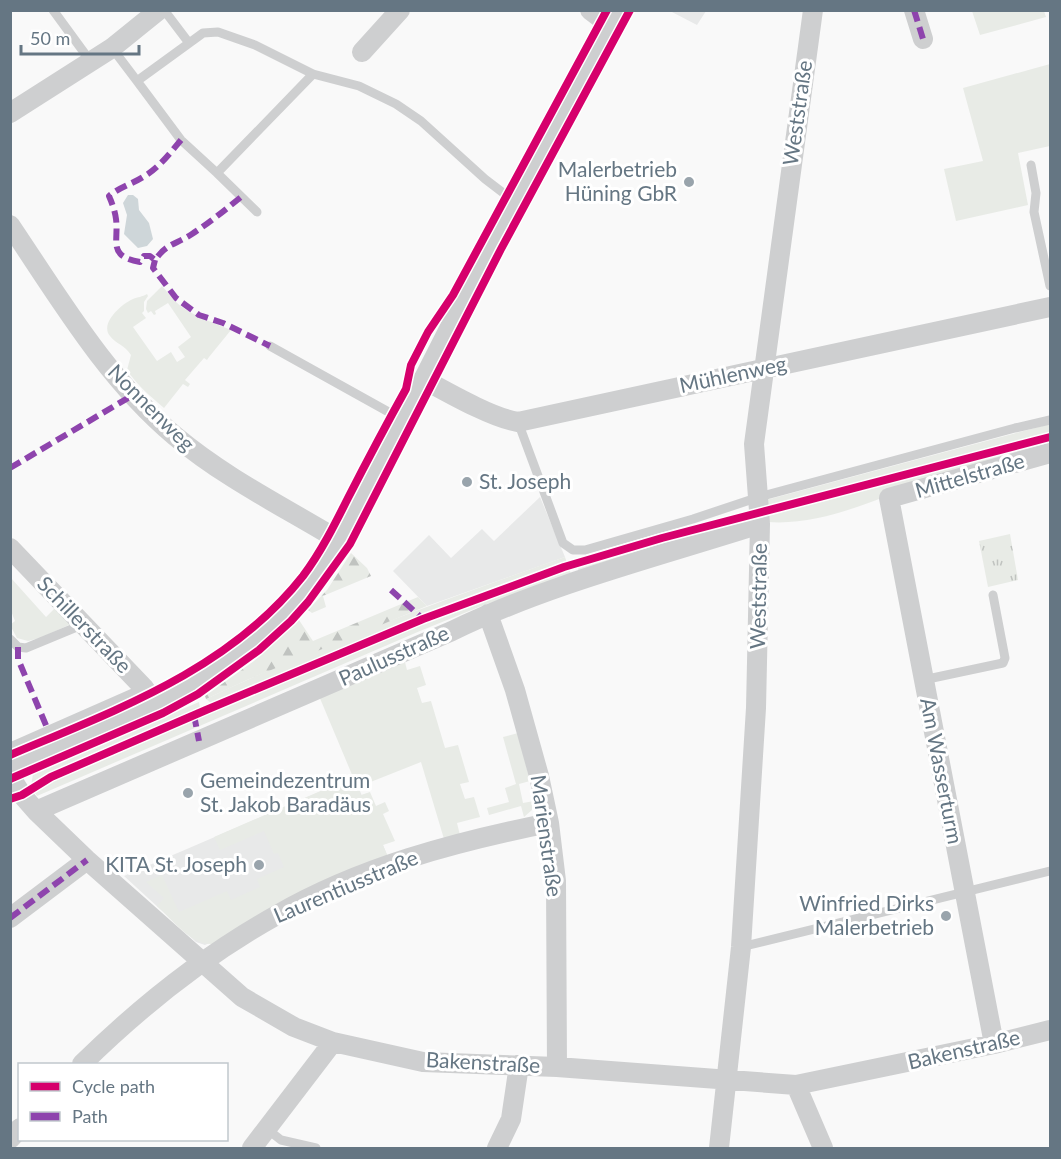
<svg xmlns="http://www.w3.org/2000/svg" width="1061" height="1159" font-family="Lato,sans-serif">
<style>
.built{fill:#e8e9e9}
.green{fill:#e8ebe6}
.forest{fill:url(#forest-firs)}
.park{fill:url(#park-tufts)}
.water{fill:#ced6d9}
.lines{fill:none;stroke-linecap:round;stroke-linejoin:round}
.service{stroke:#cecfd0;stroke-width:9}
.minor{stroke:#cecfd0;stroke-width:20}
.quiet{stroke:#8e44ad;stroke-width:6;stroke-dasharray:12 6;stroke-linecap:butt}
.cycleway-casing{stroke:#fff;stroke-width:11}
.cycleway{stroke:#d6006c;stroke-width:8}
.poi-dot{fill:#99a4ac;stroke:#fff;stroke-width:2}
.labels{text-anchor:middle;stroke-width:6;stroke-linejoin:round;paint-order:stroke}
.street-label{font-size:21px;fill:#657683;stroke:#fff}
.poi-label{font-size:21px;fill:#657683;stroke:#fff;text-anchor:end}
</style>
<defs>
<pattern id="forest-firs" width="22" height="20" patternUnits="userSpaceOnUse" patternTransform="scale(1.5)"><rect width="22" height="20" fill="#e8ebe6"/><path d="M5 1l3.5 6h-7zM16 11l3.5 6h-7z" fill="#c0c3c0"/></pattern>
<pattern id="park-tufts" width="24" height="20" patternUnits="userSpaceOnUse" patternTransform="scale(1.5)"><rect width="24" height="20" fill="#e8ebe6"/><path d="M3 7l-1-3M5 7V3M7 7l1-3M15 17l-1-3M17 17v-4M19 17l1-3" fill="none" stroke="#c0c3c0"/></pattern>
</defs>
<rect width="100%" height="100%" fill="#f9f9f9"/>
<path class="built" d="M670 11H706L697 25Z
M540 497 565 557 427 606 393 571 429 535 451 558 482 529 494 541Z
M354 777 388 857 205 945 196 942 124 876Z"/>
<path class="green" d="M995 10 1044 11 1046 17 980 35 972 11Z
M1050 64V146L1018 153 1028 205 956 221 944 169 983 161 963 88Z
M162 286C166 290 169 295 174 300 187 314 212 322 231 330L209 357 207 360 204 358 185 380 190 384 188 387 183 384 164 408C150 396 137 385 127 370L131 355C125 345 116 344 110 336 99 323 123 303 133 299 138 297 142 297 147 294L148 296 144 302V311L142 313 146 318 133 327 157 361 171 352 177 362 185 357 178 347 191 337 168 303 155 311 156 314 154 315 151 311 148 313 146 309 147 301Z
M1050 424V432L767 506 766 500Z
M1050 441V449L884 497C848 511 807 525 768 522V515Z
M752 519 580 574 577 567 661 542Z
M565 557 567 563 394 627 218 702 211 703 206 699C323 643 443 600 565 557Z
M569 569 572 576 484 605 420 631 37 796 35 793 57 778 424 623Z
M11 578 46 617 55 608 71 624 40 638 28 641 17 638 10 625 15 621 11 611Z
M404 658 407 670 420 666 426 685 417 688 422 703 431 701 445 748 458 745 469 782 460 784 465 799 474 797 480 817 457 823 460 835 444 839 421 762 358 787 361 795 370 792 376 806 385 802 389 811 383 814 395 841 383 845 388 857 214 944C191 946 173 920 157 906L164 898 146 882 162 875 179 912 227 891 231 900 260 887 257 879 284 867 278 853 274 854 264 831 220 850 214 837 353 777 319 696Z
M199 702 200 708 54 772 31 786 33 774Z
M518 733 530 781 519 784 523 803 534 801 532 810 524 817 521 806 489 815 487 808 509 802 505 788 516 784 503 737Z"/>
<path class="forest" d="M351 553 367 568 371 576 323 596 326 607 312 613 308 610 327 590Z
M418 597 427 606 247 680 206 699 205 696 254 661 299 620 313 641Z"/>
<path class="park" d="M1010 534 1018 580 988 587 979 541Z"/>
<path class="water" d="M128 195H133L138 199 139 210 149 223 153 239 147 246 138 248 124 234 127 215 123 203Z"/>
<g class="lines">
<path class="service" d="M53 10 91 62
M164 10 189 43
M112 48 137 81 203 33 218 32 255 45 313 74 359 86 396 104 421 121 485 179 515 202
M137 81 181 140 217 173 313 74
M1031 165 1036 193 1034 212 1050 286
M217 173 257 212
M270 346 403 420
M518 422 563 543 573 550H585L693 519 759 497 1015 428 1050 420
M10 639 18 647 26 648 84 624
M923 680 1003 663 1005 658 993 595
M10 747 144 688
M741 947 1050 871
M267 1129 281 1140 316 1148"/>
<path class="minor" d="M590 10 611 26
M914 10 923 39
M362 52 400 10
M10 113 112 48 159 10
M10 225C60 299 106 378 175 436 225 478 284 507 340 541
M423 379C447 392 492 418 518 422L1050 307
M10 548 144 688 155 704
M488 614 515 690 539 776 549 823 556 881 557 1067
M10 768C71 741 135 718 193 685 256 649 314 587 350 524L492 244 620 10
M10 776 22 795 36 811 87 860 242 997 294 1027 333 1042 423 1062 557 1067 796 1085 994 1044 1050 1030
M36 811 452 631C549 584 657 557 760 524
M10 918 87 860
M994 1044 889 498 1050 453
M82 1064C140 1007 205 955 277 915 360 867 455 842 549 823
M796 1085 823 1148
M10 1139 20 1128
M252 1148 333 1042
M497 1148 511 1119 519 1065
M719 1148 741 947 756 708 760 524 754 444 813 10"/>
<path class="quiet" d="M914 10 923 39
M181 140C170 153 159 168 143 177 132 184 120 187 109 196 112 203 115 211 116 219 119 242 107 256 140 262L144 256H150L155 260C167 243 175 245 192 234 209 223 225 210 241 197
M155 260 153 268 176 298 199 315 223 323 270 346
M10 468 133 395
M391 590 423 619
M18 647V659L48 730
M194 715 199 741
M10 918 87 860"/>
<defs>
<path id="cycleway" d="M10 755C116 710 229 670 303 576 321 552 335 524 348 498 367 461 386 425 406 389L411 365 428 332 453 295 607 10
M10 779 163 713 198 694 259 650 291 621 308 602 350 544 501 249 630 10
M10 799 22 795 51 777 206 710 423 619 564 567 662 538 1050 437"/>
</defs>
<use href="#cycleway" class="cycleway-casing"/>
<use href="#cycleway" class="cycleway"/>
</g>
<g class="poi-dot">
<circle cx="689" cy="182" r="6"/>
<circle cx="467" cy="482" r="6"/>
<circle cx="188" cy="793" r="6"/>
<circle cx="259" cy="865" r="6"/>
<circle cx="946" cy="916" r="6"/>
</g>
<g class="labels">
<g class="street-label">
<text transform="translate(798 113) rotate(-82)" y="7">Weststraße</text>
<text transform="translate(733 375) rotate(-12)" y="7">Mühlenweg</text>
<text transform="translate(151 408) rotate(45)" y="7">Nonnenweg</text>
<text transform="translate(970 476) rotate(-16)" y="7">Mittelstraße</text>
<text transform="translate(759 596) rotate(-89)" y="7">Weststraße</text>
<text transform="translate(84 625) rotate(46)" y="7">Schillerstraße</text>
<text transform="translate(394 656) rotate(-24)" y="7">Paulusstraße</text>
<text transform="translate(941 771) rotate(79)" y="7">Am Wasserturm</text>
<text transform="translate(546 836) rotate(82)" y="7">Marienstraße</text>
<text transform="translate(346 887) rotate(-23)" y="7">Laurentiusstraße</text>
<text transform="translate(964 1050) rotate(-13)" y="7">Bakenstraße</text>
<text transform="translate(483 1063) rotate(3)" y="7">Bakenstraße</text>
</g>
<g class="poi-label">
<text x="677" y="177">Malerbetrieb<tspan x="677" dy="24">Hüning GbR</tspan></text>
<text x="479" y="489" text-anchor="start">St. Joseph</text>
<text x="200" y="788" text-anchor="start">Gemeindezentrum<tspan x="200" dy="24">St. Jakob Baradäus</tspan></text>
<text x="247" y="872">KITA St. Joseph</text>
<text x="934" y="911">Winfried Dirks<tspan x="934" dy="24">Malerbetrieb</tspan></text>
</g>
</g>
<rect width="1061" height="1159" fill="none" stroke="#657683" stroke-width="24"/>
<rect x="18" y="1063" width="210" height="78" fill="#ffffff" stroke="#c1c8cd" stroke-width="1.5"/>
<rect x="30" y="1082" width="30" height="9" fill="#d6006c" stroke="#c1c8cd" stroke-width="1.5"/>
<text x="72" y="1093" font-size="18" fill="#657683">Cycle path</text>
<rect x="30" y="1112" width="30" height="9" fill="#8e44ad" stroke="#c1c8cd" stroke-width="1.5"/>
<text x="72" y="1123" font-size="18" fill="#657683">Path</text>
<path d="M21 45v9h118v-9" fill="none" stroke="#657683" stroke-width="3"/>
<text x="30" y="45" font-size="18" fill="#657683" stroke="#ffffff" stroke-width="4.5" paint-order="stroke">50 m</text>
</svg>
